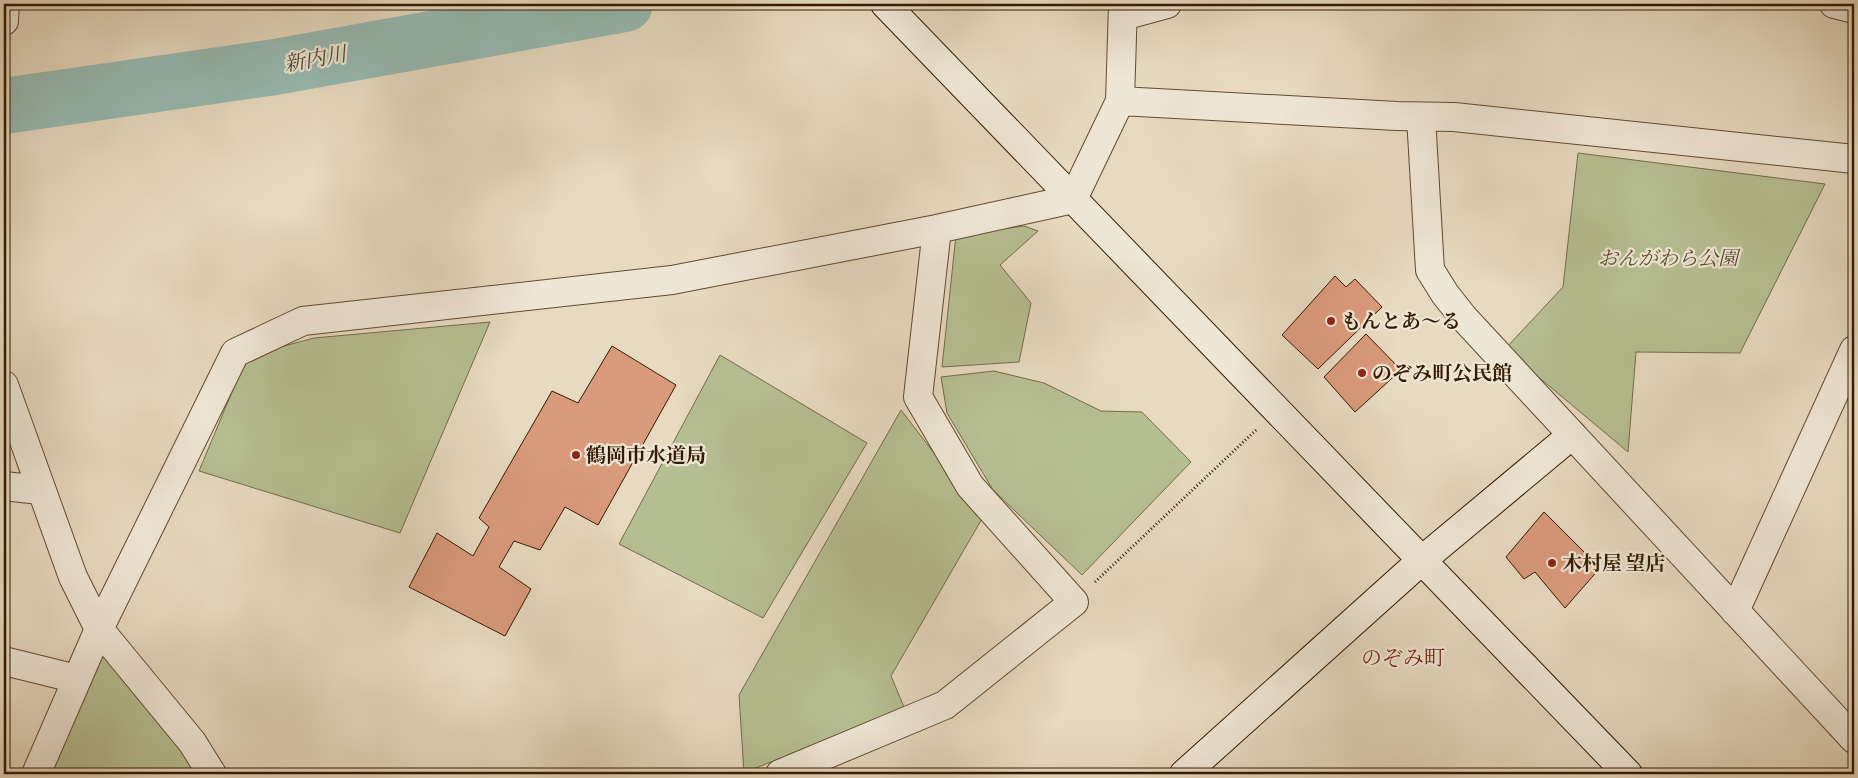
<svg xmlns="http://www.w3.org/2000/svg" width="1858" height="778" font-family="'Libre Bodoni','Noto Serif JP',serif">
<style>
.green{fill:#b6bf92;stroke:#756c49}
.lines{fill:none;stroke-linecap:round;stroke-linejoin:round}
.river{stroke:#97bbb2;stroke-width:56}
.building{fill:#da9a7c;stroke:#341a00}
.street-casing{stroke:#614a30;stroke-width:30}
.secondary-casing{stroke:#341a00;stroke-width:30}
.path{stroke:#341a00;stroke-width:3;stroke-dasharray:1 2.5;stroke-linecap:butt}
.street{stroke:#efe7d6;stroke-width:28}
.secondary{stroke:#efe7d6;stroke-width:28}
.poi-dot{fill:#8f2418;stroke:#efe7d6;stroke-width:2}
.labels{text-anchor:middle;stroke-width:4.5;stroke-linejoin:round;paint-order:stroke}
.park-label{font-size:20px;font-style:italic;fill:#5b4c2c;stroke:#efe7d6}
.poi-label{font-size:20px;font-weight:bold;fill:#341a00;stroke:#efe7d6;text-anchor:start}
.water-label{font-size:21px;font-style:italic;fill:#524a35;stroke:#efe7d6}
.neighbourhood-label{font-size:21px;fill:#7a1f14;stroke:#efe7d6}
</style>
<rect width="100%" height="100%" fill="#e7dac0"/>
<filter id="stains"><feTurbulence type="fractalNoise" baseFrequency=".004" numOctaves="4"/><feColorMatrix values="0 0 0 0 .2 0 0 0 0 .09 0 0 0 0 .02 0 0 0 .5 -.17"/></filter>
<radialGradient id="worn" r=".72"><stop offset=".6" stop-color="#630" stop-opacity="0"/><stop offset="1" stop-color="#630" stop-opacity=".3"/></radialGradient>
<path class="green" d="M1578 153 1825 184 1740 353 1636 352 1628 452 1505 349 1563 287Z
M1024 226 1038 231 1000 265 1031 303 1019 362 942 367 956 235Z
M490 322 400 533 199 471 247 356 314 338Z
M720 355 867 443 763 618 619 544Z
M994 371 1044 383 1101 411 1142 412 1191 462 1082 575 993 490 947 413 941 377Z
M901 410 983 517 891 676 904 707 744 773 739 695Z
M102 649 208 774H51Z"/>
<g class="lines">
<path class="river" d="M4 106 275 67 625 4"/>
</g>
<path class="building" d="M1335 276 1346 287 1355 279 1382 307 1318 369 1282 335Z
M1366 334 1401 370 1355 412 1324 377Z
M612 346 676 385 598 525 565 507 540 550 514 541 499 567 531 589 505 636 409 587 437 533 473 556 489 527 479 518 552 391 578 403Z
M1544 512 1600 568 1565 608 1535 572 1524 579 1506 557Z"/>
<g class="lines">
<defs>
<path id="street" d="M1834 4 1854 9
M1123 16 1167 4
M4 21 5 4
M1120 101 1397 116 1454 117 1854 159
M1421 117 1430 270 1445 294 1464 318 1854 739
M4 385 73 577 99 629 192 742 212 774
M4 486 40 490
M1735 611 1854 350
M4 661 77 679
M36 774 99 629 235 353 303 321 672 280 937 229 1073 199 1120 101 1123 4
M780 774 945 705 1074 602 970 486 918 397 937 229"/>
<path id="secondary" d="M885 4 1628 774
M1184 774 1421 561 1572 435"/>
</defs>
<use href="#street" class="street-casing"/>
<use href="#secondary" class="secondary-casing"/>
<path class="path" d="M1095 582 1256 430"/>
<use href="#street" class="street"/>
<use href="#secondary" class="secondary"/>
</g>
<g class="poi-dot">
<circle cx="1331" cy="321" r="5"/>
<circle cx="1362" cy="373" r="5"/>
<circle cx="576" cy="455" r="5"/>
<circle cx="1552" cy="563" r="5"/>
</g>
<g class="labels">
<g class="park-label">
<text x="1668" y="265">おんがわら公園</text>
</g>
<g class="poi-label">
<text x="1341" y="328">もんとあ～る</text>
<text x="1372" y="380">のぞみ町公民館</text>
<text x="586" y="462">鶴岡市水道局</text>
<text x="1562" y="570">木村屋 望店</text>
</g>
<g class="water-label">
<text transform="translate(315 59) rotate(-10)" y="7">新内川</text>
</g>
<g class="neighbourhood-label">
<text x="1403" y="665">のぞみ町</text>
</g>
</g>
<rect width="1858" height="778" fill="none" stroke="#e7dac0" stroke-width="20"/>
<rect x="5" y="5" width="1848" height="768" fill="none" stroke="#341a00" stroke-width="2.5"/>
<rect x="10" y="10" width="1838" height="758" fill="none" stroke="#341a00"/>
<rect width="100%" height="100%" filter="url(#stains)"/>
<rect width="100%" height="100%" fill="url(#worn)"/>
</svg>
